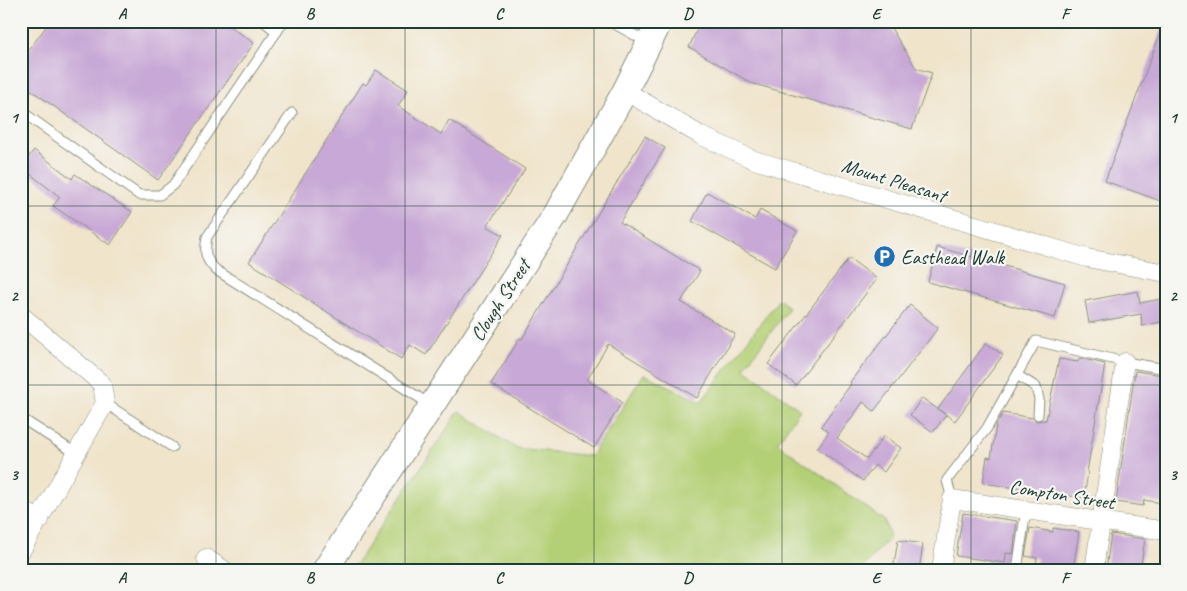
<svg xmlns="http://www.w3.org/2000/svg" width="1187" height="591" font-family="Caveat,sans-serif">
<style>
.green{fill:#b4d076;stroke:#6a8655}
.building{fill:#c8a8d6}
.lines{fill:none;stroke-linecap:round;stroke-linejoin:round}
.lane-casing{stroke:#889080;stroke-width:11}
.street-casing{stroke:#889080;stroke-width:19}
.secondary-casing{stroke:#889080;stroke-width:27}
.lane{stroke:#fff;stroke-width:9}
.street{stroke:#fff;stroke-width:18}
.secondary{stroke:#fff;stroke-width:25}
.grid{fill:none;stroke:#1f3d34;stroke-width:1;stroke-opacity:0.55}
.labels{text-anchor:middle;stroke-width:4.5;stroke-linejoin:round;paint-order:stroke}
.street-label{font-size:20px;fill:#1f3d34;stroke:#f6f6f2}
.poi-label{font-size:20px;fill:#1f3d34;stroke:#f6f6f2;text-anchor:start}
.neatline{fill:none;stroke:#1f3d34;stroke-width:2}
.grid-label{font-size:16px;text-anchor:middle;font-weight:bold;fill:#1f3d34}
</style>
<rect width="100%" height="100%" fill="#f6f6f2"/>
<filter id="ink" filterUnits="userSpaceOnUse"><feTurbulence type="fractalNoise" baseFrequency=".02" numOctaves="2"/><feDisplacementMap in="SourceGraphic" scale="10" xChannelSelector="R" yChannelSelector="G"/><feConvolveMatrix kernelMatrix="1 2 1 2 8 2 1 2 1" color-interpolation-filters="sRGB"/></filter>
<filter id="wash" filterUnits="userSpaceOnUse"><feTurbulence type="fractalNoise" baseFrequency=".0096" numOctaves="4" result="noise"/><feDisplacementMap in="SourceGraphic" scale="20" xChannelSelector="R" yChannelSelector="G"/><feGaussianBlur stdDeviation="1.12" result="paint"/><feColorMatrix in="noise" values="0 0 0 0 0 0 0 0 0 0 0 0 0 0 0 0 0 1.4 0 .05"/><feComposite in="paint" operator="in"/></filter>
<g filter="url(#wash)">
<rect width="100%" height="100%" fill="#f0e4cb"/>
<path class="green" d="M779 299 789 308 744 368 800 410 777 443 885 521 890 537 861 570H361L355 565 459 411 516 448 591 456 644 374 701 402Z"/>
<g id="blocks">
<path class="building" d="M50 21H222L254 43 158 180 21 83V61Z
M701 21H867L891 28 916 68 932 73 912 129 751 83 689 47Z
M1164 23 1166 24V203L1105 181Z
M376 70 408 90 398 106 441 134 449 120 525 169 487 226 503 235 426 355 410 345 401 359 249 262 363 83 366 85Z
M645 136 665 148 620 222 700 271 681 302 735 334 697 398 608 344 587 380 622 402 594 448 491 384 520 338 522 339Z
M34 150 72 179 75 174 132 212 110 245 53 206 60 197 21 167Z
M707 192 755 219 760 210 797 231 775 268 692 221Z
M937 247 1065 283 1055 318 928 282Z
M849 258 877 279 796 385 768 364Z
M1138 291 1140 303 1166 298V321L1142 326 1141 314 1089 323 1085 301Z
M910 305 938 328 874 411 863 402 837 438 867 459 884 436 901 448 884 472 875 465 863 481 817 448 829 432 821 426 851 384 850 382Z
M986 343 1003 355 955 421 938 409Z
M1079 358 1105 364 1087 472H1088L1084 498 983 483 987 457 991 458 996 425 1003 413 1033 418 1037 421 1046 420 1059 359 1078 362Z
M1135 371 1162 375V379H1166V478L1162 503 1144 500 1143 506 1116 502Z
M922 398 946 415 933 432 910 415Z
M963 513 1017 521 1013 554 1006 553 1005 563 956 556Z
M1030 528 1053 532V528L1079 532 1073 570H1047V568L1036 566 1037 558 1025 556Z
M1111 534 1145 539 1140 570H1106Z
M898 540 923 544 919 570H893Z"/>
</g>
</g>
<g filter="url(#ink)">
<use href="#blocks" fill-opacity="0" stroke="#889080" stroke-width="1"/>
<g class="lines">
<defs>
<path id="lane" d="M263 21 277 32
M609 21 647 42
M21 111 139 195H160L173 185 284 21
M292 113 207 237C204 253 205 259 216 270L431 405
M1017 375 1036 387 1039 399 1038 415
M105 403 172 447
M21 418 77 454
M952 499 947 480 987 428 1036 341 1125 362 1166 369
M1017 570 1026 510"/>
<path id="street" d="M625 91 700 135 754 160 1087 258 1166 273
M21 315 102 384 105 403 21 551
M21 509 40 520
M206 558 224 570
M941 570 952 499 1166 531
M1094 570 1125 362"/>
<path id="secondary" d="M325 570 556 214 625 91 660 21"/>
</defs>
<use href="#lane" class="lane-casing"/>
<use href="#street" class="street-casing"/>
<use href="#secondary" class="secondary-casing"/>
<use href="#lane" class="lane"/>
<use href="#street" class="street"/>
<use href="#secondary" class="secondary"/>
</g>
</g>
<path class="grid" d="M216 21V570M405 21V570M594 21V570M782 21V570M971 21V570M21 206H1166M21 385H1166"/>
<defs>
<symbol id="parking-disc" viewBox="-11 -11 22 22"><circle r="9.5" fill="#1f6fb2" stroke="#f6f6f2"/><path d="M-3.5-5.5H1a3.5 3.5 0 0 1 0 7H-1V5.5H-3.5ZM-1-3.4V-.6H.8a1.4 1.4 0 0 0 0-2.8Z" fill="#fff"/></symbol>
</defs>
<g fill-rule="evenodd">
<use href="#parking-disc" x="872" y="244" width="25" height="25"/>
</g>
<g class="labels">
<g class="street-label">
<text transform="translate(894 180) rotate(17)" y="7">Mount Pleasant</text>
<text transform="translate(500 300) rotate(-57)" y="7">Clough Street</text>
<text transform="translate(1062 494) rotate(9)" y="7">Compton Street</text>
</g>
<g class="poi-label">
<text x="901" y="264">Easthead Walk</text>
</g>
</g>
<rect width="1187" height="591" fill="none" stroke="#f6f6f2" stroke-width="55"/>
<rect x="28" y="28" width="1132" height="536" class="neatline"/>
<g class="grid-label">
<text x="122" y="19">A</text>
<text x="310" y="19">B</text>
<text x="499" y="19">C</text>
<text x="688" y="19">D</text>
<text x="876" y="19">E</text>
<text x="1065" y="19">F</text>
<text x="14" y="123">1</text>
<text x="1173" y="123">1</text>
<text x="14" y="301">2</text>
<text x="1173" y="301">2</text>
<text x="14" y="480">3</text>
<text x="1173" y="480">3</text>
<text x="122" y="583">A</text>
<text x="310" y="583">B</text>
<text x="499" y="583">C</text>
<text x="688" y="583">D</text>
<text x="876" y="583">E</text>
<text x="1065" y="583">F</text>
</g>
</svg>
